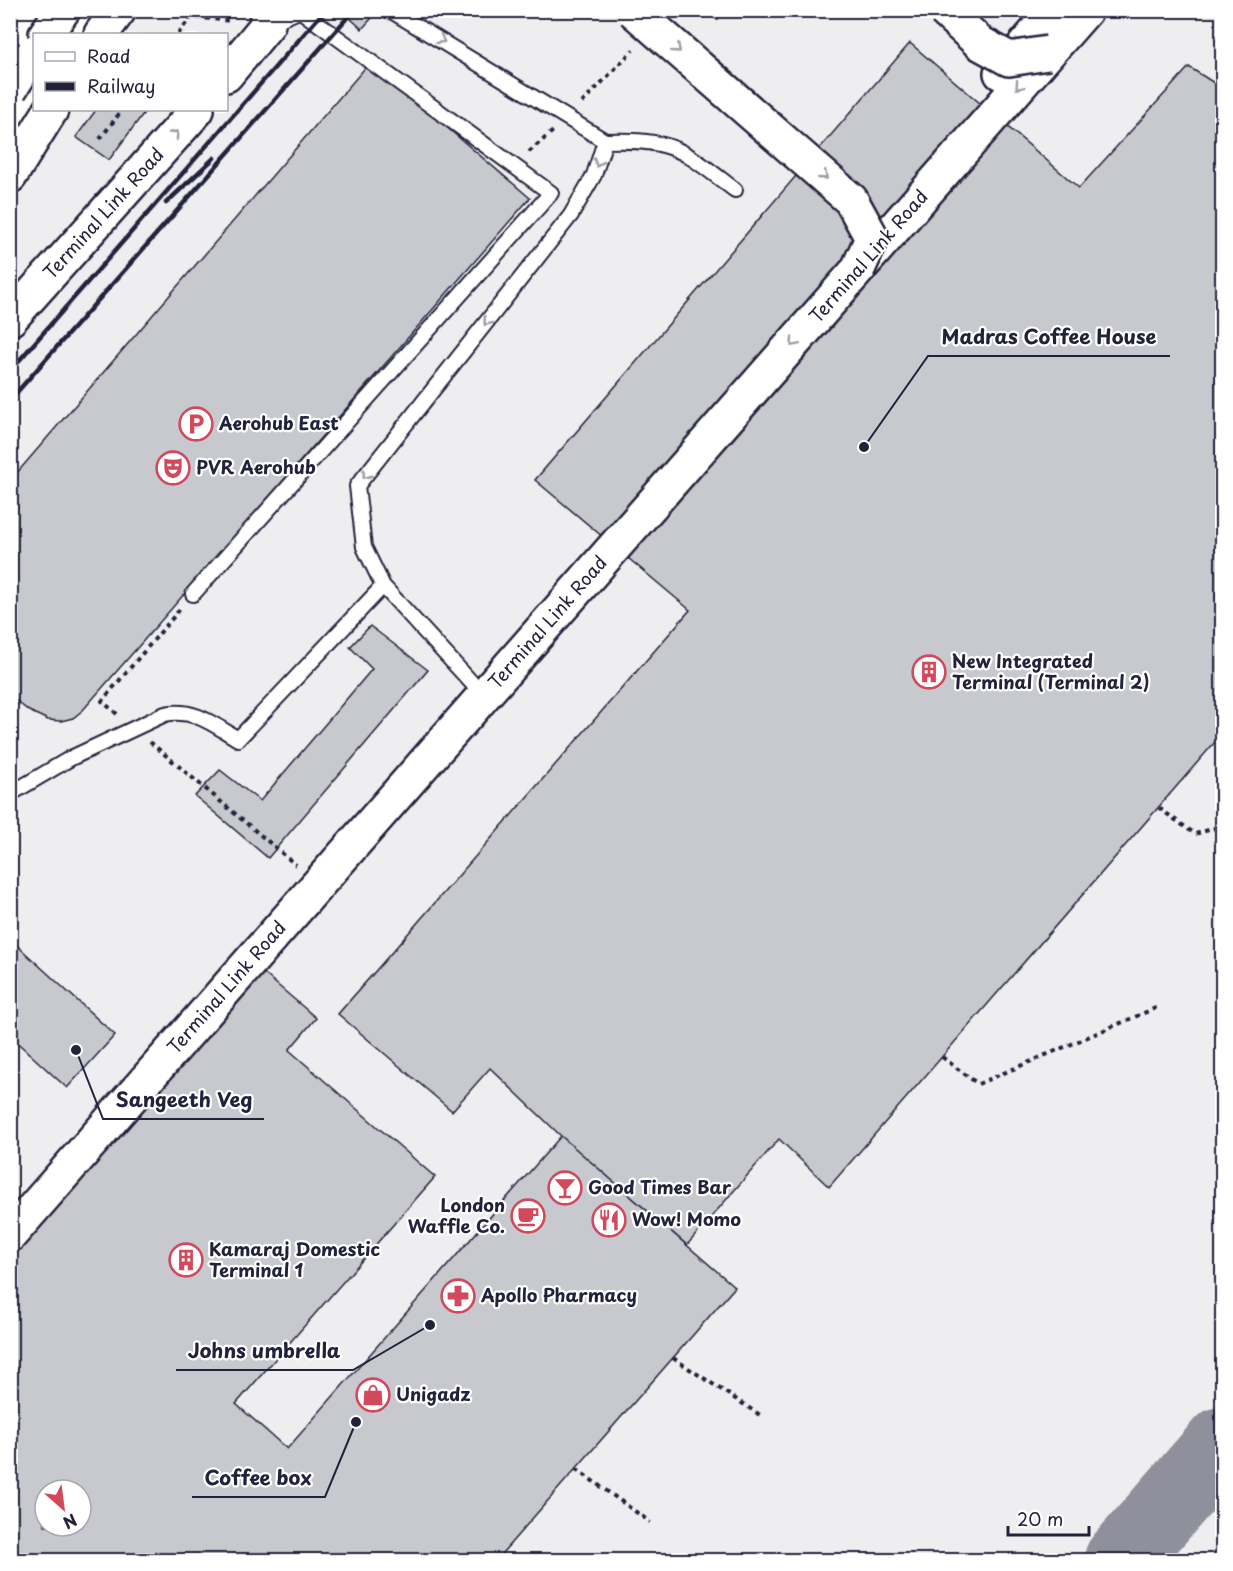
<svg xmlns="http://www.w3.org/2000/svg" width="1233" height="1571" font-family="'Playpen Sans',sans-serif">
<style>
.built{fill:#eeeef1;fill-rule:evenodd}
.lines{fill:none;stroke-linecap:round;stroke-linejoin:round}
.taxiway{stroke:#90909d;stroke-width:74}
.building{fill:#c8c8cf;stroke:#22223b;stroke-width:1.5;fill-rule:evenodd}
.service-casing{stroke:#22223b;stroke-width:18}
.tertiary-casing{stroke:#22223b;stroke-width:38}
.primary-casing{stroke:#22223b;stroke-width:38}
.path{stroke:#22223b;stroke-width:4;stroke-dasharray:4.5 4.5;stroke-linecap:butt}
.service{stroke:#fff;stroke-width:14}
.tertiary{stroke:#fff;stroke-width:33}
.primary{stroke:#fff;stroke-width:33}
.rail{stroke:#22223b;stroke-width:4.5}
.tertiary-bridge-casing{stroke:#22223b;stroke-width:38;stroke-linecap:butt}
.primary-bridge-casing{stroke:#22223b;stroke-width:38;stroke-linecap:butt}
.tertiary-bridge{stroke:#fff;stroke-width:33}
.primary-bridge{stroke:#fff;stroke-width:33}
.oneway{stroke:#9c9ca7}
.labels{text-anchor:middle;stroke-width:4.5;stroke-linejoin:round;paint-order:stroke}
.street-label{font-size:18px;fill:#22223b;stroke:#fff}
.poi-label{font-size:18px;font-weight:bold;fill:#22223b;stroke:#fff;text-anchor:start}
.leader{fill:none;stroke:#22223b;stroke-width:2}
.callout-dot{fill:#22223b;stroke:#fff;stroke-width:2}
.callout-label{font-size:20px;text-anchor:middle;font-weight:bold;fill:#22223b;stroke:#fff;stroke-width:4.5;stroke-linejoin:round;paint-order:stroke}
</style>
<rect width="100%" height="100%" fill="#fff"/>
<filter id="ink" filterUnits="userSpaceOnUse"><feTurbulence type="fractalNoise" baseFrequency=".0167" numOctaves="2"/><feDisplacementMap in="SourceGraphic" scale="12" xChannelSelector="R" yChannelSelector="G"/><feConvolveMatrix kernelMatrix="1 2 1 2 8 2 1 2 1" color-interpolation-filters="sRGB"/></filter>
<g filter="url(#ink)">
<path class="built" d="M135 11H1222V1560H11L10 190 57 110H226V34H116ZM45 1490H81V1526H45Z"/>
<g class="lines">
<path class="taxiway" d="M1121 1560 1222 1444"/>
</g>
<path class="building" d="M341 10H379L362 29Z
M707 10H725L717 20Z
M910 43 1079 188 1189 67 1222 88V734L829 1187 779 1139 687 1245 561 1136 490 1068 452 1111 338 1014 690 610 535 480Z
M370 62 530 198 83 710 73 718 61 721 48 720 29 711 10 696V481Z
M96 110H146L109 160 76 137Z
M370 626 428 670 268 858 195 796 220 770 260 801 372 669 350 647Z
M10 939 115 1035 67 1088 10 1036Z
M260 970 316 1018 289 1050 435 1177 236 1404 287 1449 561 1136 735 1287 496 1560H10V1255ZM45 1490H81V1526H45Z"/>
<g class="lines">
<defs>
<path id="service" d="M390 10 605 141 594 175 571 215 357 486 364 547 383 586 471 682
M268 24 301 10
M605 141C675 139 681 149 735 190
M193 594 551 193 301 11
M10 794 71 758 165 714C194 708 214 725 238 739L383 586"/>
<path id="tertiary" d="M1001 73 1055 10
M226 75 268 24 266 10
M10 319 197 110
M10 1235 1086 10"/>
<path id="primary" d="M46 34 63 10
M101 34 119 10
M10 176 51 110"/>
</defs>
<use href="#service" class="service-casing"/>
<use href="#tertiary" class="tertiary-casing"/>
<use href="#primary" class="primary-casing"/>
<path class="path" d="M178 34 191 17 232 21
M582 103 633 50
M100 139 122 110
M529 152 553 131
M117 714 102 701 181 608
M150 742 296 865
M1159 808 1195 834 1222 826
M942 1057 978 1084 1158 1007
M673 1358 763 1417
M576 1469 650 1522"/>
<use href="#service" class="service"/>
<use href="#tertiary" class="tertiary"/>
<use href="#primary" class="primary"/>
<path class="rail" d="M166 203 214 158
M10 371 325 10
M10 400 354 10"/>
<defs>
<path id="tertiary-bridge" d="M633 10 851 200 872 238 858 269
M944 10 980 43 1009 59 1048 53"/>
<path id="primary-bridge" d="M10 89 34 52"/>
</defs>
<use href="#tertiary-bridge" class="tertiary-bridge-casing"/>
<use href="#primary-bridge" class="primary-bridge-casing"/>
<use href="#tertiary-bridge" class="tertiary-bridge"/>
<use href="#primary-bridge" class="primary-bridge"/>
</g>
<defs><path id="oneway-chevron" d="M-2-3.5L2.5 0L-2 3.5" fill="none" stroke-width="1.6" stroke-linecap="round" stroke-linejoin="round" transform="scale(1.5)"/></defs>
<g class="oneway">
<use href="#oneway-chevron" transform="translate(441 40) rotate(30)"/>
<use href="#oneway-chevron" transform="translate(677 49) rotate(41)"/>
<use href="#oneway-chevron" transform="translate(1019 86) rotate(131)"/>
<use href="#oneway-chevron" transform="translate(175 134) rotate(-48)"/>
<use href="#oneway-chevron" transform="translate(598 163) rotate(108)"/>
<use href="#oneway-chevron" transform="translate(824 176) rotate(41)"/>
<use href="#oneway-chevron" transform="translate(487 322) rotate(128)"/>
<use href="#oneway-chevron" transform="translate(794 343) rotate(131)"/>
<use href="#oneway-chevron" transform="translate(366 475) rotate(128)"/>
</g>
</g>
<defs>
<symbol id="parking-ring" viewBox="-11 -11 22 22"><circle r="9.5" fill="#fff" stroke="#d1495b" stroke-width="1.5"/><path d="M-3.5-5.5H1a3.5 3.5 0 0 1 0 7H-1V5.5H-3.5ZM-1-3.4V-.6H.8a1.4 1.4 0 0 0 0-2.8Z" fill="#d1495b"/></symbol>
<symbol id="theatre-ring" viewBox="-11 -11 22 22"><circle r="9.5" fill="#fff" stroke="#d1495b" stroke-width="1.5"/><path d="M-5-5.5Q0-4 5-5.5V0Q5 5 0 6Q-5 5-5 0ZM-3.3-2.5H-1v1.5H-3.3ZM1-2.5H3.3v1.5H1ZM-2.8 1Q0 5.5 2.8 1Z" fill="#d1495b"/></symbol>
<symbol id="building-ring" viewBox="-11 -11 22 22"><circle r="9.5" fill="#fff" stroke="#d1495b" stroke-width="1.5"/><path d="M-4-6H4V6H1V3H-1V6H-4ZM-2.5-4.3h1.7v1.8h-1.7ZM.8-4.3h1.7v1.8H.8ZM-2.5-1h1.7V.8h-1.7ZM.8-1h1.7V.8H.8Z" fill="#d1495b"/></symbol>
<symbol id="bar-ring" viewBox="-11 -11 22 22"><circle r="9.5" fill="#fff" stroke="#d1495b" stroke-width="1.5"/><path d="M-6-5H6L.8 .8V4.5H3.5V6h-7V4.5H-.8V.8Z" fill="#d1495b"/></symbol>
<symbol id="cafe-ring" viewBox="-11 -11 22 22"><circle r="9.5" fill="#fff" stroke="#d1495b" stroke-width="1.5"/><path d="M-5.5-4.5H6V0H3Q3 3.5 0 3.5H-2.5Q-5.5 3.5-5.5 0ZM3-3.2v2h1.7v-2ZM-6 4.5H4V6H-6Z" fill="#d1495b"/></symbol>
<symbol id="restaurant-ring" viewBox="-11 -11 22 22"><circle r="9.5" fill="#fff" stroke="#d1495b" stroke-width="1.5"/><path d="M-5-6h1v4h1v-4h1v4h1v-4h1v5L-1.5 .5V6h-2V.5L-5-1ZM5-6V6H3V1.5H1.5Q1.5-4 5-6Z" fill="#d1495b"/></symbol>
<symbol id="pharmacy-ring" viewBox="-11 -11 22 22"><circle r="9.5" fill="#fff" stroke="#d1495b" stroke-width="1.5"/><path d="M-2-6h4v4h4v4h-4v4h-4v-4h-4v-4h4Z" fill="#d1495b"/></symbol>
<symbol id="shop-ring" viewBox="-11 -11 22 22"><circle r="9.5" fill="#fff" stroke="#d1495b" stroke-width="1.5"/><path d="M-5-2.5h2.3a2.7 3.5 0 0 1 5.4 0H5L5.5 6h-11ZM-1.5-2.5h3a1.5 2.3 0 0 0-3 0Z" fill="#d1495b"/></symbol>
</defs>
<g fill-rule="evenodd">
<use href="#parking-ring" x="177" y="405" width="38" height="38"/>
<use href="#theatre-ring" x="154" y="449" width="38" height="38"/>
<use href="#building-ring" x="910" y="653" width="38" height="38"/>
<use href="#bar-ring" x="546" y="1169" width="38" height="38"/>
<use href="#cafe-ring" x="509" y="1197" width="38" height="38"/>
<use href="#restaurant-ring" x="590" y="1201" width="38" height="38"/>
<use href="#building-ring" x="167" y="1241" width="38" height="38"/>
<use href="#pharmacy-ring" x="439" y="1277" width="38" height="38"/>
<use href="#shop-ring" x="354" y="1376" width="38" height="38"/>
</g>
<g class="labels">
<g class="street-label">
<text transform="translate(104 214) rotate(-48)" y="6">Terminal Link Road</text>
<text transform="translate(869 257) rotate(-49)" y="6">Terminal Link Road</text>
<text transform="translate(548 623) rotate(-49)" y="6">Terminal Link Road</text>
<text transform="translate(227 988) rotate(-49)" y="6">Terminal Link Road</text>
</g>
<g class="poi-label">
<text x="219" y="430">Aerohub East</text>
<text x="196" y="474">PVR Aerohub</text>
<text x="952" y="668">New Integrated<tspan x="952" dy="21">Terminal (Terminal 2)</tspan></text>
<text x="588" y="1194">Good Times Bar</text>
<text x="505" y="1212" text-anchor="end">London<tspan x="505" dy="21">Waffle Co.</tspan></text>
<text x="632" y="1226">Wow! Momo</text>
<text x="209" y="1256">Kamaraj Domestic<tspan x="209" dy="21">Terminal 1</tspan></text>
<text x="481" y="1302">Apollo Pharmacy</text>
<text x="396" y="1401">Unigadz</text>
</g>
</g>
<path class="leader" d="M864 447L928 356H1170M76 1050L103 1119H264M430 1325L353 1370H176M356 1422L325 1497H192"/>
<g class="callout-dot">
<circle cx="864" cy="447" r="6"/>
<circle cx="76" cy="1050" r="6"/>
<circle cx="430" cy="1325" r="6"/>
<circle cx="356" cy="1422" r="6"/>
</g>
<g class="callout-label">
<text x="1049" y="344">Madras Coffee House</text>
<text x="184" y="1107">Sangeeth Veg</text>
<text x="264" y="1358">Johns umbrella</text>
<text x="258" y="1485">Coffee box</text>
</g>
<rect width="1233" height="1571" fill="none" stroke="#fff" stroke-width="36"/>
<rect x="18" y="18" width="1197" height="1535" fill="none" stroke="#22223b" stroke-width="2" filter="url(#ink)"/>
<rect x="33" y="33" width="195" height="78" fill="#ffffff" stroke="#a7a7b1" stroke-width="1.5"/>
<rect x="45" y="52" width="30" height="9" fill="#ffffff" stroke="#a7a7b1" stroke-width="1.5"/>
<text x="87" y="63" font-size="18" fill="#22223b">Road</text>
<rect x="45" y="82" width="30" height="9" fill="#22223b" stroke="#a7a7b1" stroke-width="1.5"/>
<text x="87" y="93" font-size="18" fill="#22223b">Railway</text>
<g transform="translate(63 1508) rotate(152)"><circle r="28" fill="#ffffff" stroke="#a7a7b1" stroke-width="1.5"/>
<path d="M0-4.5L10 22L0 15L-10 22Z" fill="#d1495b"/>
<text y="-9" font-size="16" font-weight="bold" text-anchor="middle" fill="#22223b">N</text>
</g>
<path d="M1008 1526v9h81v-9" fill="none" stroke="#22223b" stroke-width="3"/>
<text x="1017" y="1526" font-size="18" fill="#22223b" stroke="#ffffff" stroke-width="4.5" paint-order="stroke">20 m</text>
</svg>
